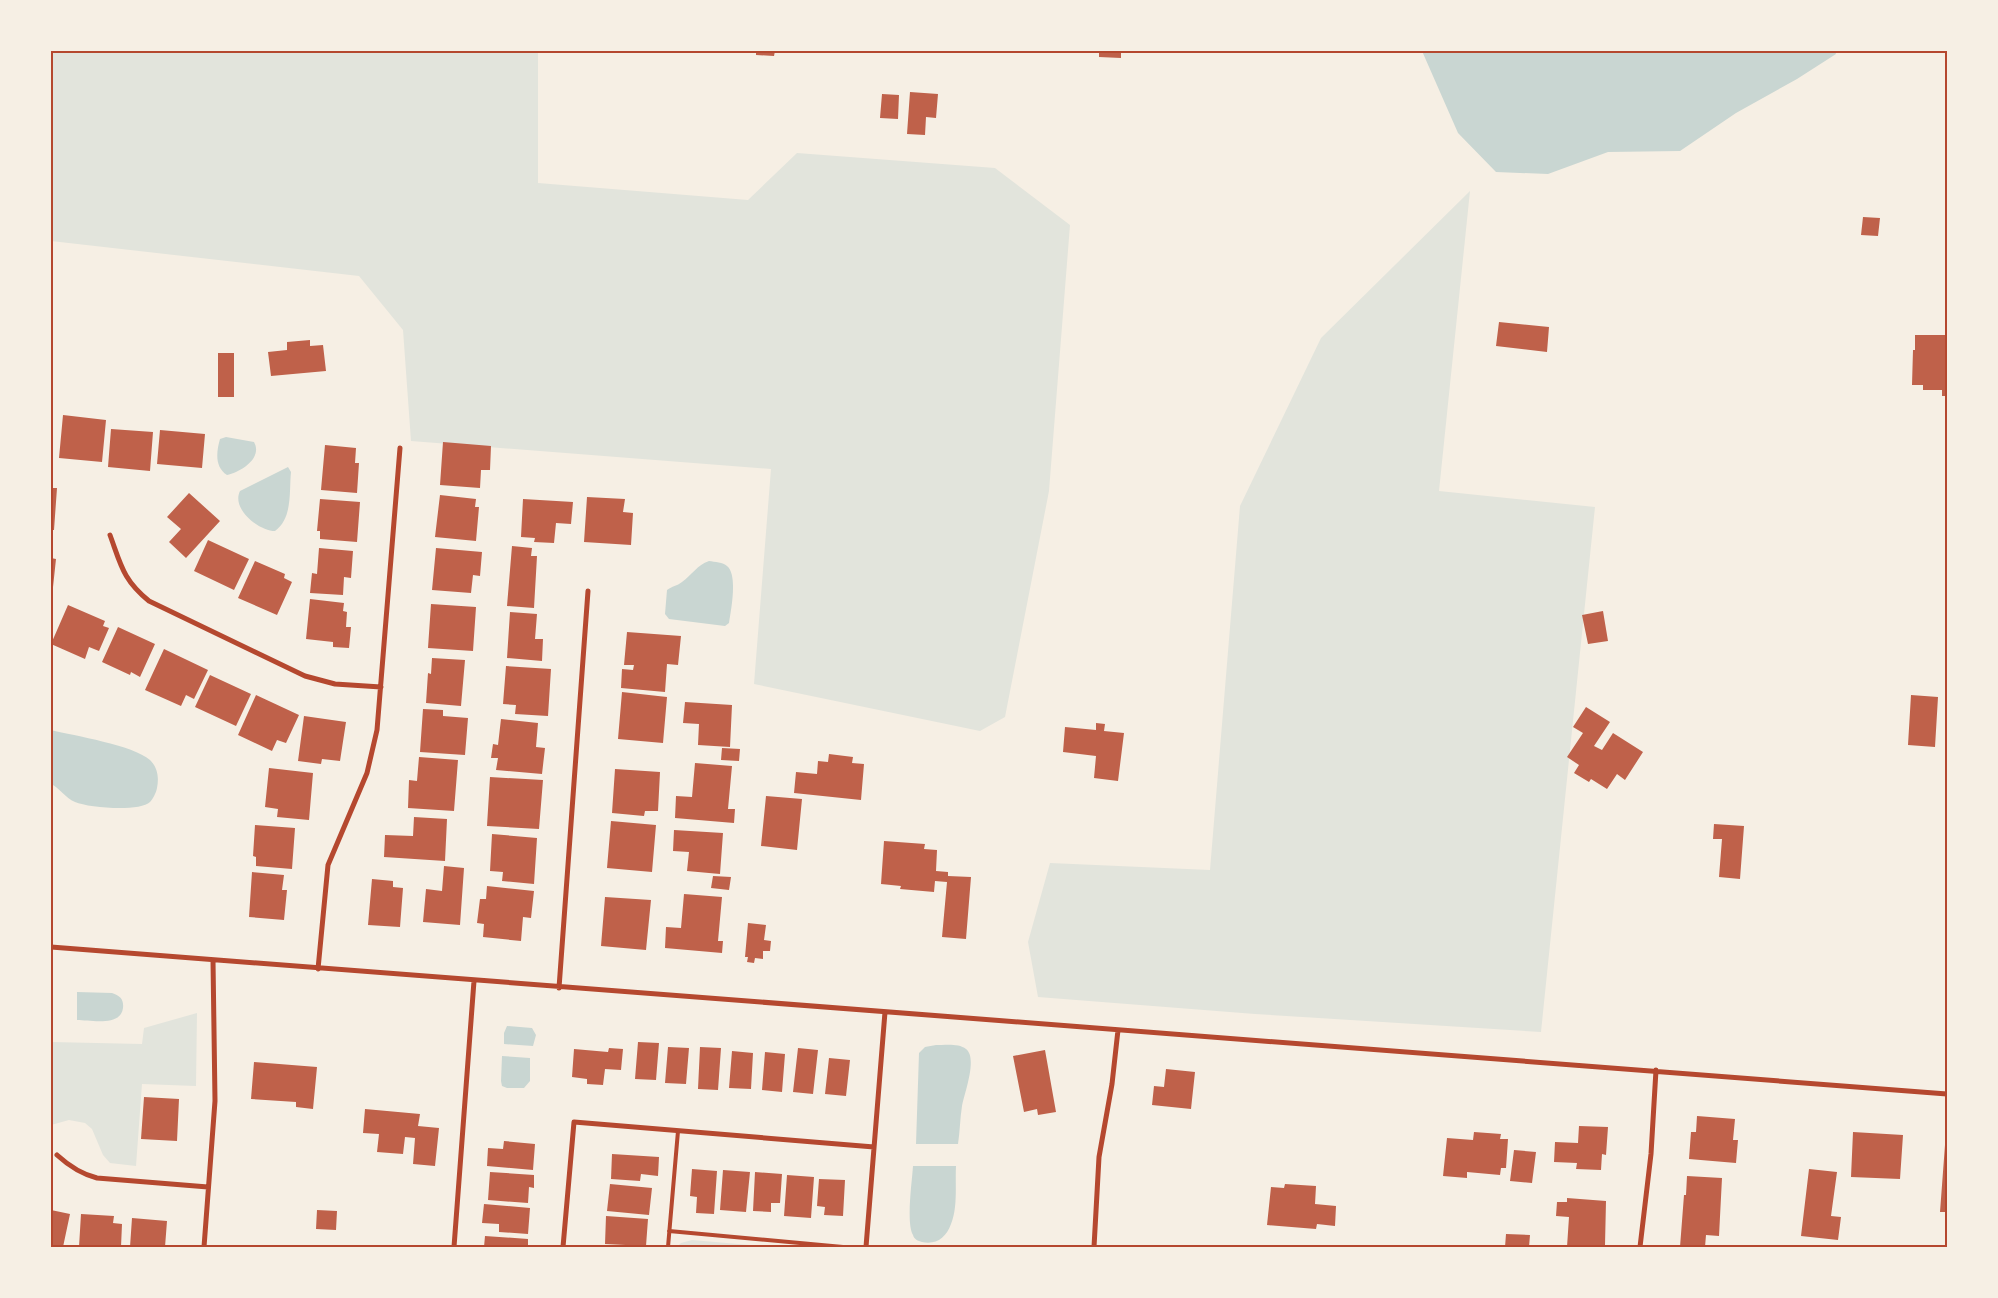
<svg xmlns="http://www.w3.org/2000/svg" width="1998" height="1298" font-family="'Asap Condensed',sans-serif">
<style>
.green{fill:#e2e4dc}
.water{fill:#c9d6d2}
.building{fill:#bf614a}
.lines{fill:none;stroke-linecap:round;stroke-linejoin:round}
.service{stroke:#b5482f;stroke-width:4}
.minor{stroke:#b5482f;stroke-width:5}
.neatline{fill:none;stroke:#b5482f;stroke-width:2}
</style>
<rect width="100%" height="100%" fill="#f6efe4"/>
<path class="green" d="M51 51H538V183L748 200 797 153 995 168 1070 225 1049 491 1005 717 980 731 754 684 771 469 411 441 403 330 359 276 51 241Z
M1470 191 1439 491 1595 507 1541 1032 1255 1014 1038 997 1028 942 1050 863 1210 870 1240 506 1321 338Z
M197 1013 196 1086 142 1084 136 1166 110 1163 103 1155 92 1129 85 1123 69 1120 51 1125V1042L142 1044 144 1028Z
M692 1240 773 1247H677L681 1243Z"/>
<path class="water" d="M1422 51H1835L1836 54 1797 79 1736 113 1680 151 1608 152 1548 174 1496 172 1458 133Z
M226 437 254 442C263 458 241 472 227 475 215 467 216 453 220 439Z
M288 467 291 472C289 491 293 518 275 531 259 531 231 509 240 491Z
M709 561C715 562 723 562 727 566 738 575 731 610 729 623L725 626 669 619 665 614 667 590C672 586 677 586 682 582 692 575 697 565 709 561Z
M51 730C75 736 133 745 150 760 158 768 159 778 157 788 156 793 153 799 150 802 140 812 89 808 75 802 65 798 60 788 51 784Z
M77 992 112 993C120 996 124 999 123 1008 121 1027 90 1020 77 1020Z
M507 1026 532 1028 536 1035 533 1046 504 1044V1033Z
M936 1045C945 1045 959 1043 966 1049 978 1058 964 1094 962 1106 960 1118 960 1131 958 1144H916L919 1053 925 1047Z
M502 1056 530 1058V1081L524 1088H507L502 1086 501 1081Z
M913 1166H956C955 1184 958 1207 951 1224 946 1238 936 1245 922 1242 918 1241 914 1239 913 1235 906 1223 912 1182 913 1166Z"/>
<path class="building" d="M756 51H775L774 56 756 55Z
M1099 51H1121V58L1099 57Z
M910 92 938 94 936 118 926 117 925 135 907 134Z
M882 94 899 95 898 119 880 118Z
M1863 217 1880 218 1878 236 1861 235Z
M1499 322 1549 327 1547 352 1496 346Z
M1915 335H1947V396H1942V390H1923V385H1912L1913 350H1915Z
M310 340V346L323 345 326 371 271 376 268 352 287 350V342Z
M218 353H234V397H218Z
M63 415 106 420 102 462 59 458Z
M111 429 153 432 150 471 108 467Z
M160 430 205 434 202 468 157 464Z
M443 442 491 446 490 470H481L480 488 440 485Z
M325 445 356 448 355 463H359L357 493 321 490Z
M51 488H57L54 530H51Z
M189 493 220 521 186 558 169 542 181 529 167 517Z
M440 495 476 499 475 507H479L476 541 435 537Z
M587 497 625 499 623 512 633 513 631 545 584 542Z
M320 499 360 502 357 542 320 539V531H317Z
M523 499 573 502 571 524 556 523 554 543 534 542 535 538 521 537Z
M208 540 249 559 234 590 194 571Z
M512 546 532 548 531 556H537L534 608 507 606Z
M319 548 353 551 351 578 344 577 343 595 310 593 312 573 317 574Z
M436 548 482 552 480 576 473 575 471 593 432 590Z
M51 558 56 559 53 587H51Z
M255 561 285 574 284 578 292 582 277 615 238 598Z
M310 599 344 603 343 611 347 612 346 627H351L349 648 333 647V642L306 639Z
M431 604 476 607 473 651 428 648Z
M68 605 105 621 103 626 109 628 99 651 89 647 85 659 51 644Z
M1603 611 1608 641 1588 644 1582 615Z
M510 612 537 614 535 639H543L542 661 507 658Z
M118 627 155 644 140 677 131 672 130 675 102 662Z
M627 632 681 636 678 665 667 664 665 692 621 688 622 669 633 670 634 665H624Z
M164 649 208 670 194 699 186 695 181 706 145 690Z
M432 658 465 660 461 706 426 703 428 673 431 674Z
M506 666 551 669 548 716 515 714 516 705 503 704Z
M210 675 251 694 236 726 195 707Z
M622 692 667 697 663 743 618 739Z
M256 695 299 715 286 743 277 740 272 751 238 735Z
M1911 695 1938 697 1935 747 1908 745Z
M685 702 732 705 730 747 698 745 699 724 683 723Z
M1586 707 1610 722 1594 746 1602 750 1613 733 1643 752 1625 780 1617 774 1607 789 1591 779 1589 782 1574 773 1579 765 1567 757 1583 733 1573 727Z
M423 709 443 710V716L468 718 465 755 420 752Z
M304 716 346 722 340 761 322 759 321 764 298 761Z
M501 719 538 723 536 747 545 748 542 774 496 770 498 758H491L493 744 498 745Z
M1096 723 1105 724 1104 731 1124 733 1118 781 1094 778 1096 756 1063 752 1065 727 1096 730Z
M722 748 740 749 739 761 721 760Z
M829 754 853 757 852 763 864 764 861 800 794 793 796 772 817 774 818 761 828 762Z
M419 757 458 760 454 811 408 808 409 780 417 781Z
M695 763 732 766 728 809H735L734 823 675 818 676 796 692 797Z
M269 768 313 773 309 820 277 817 278 809 265 807Z
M615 769 660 772 658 811H645L644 816 612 813Z
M490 777 543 780 539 829 487 826Z
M766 796 802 799 797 850 761 846Z
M414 817 447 819 445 861 384 857 385 835 413 836Z
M611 821 656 825 652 872 607 868Z
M1714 824 1744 826 1740 879 1719 877 1722 839H1713Z
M255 825 295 828 292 869 256 866V857L253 856Z
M674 830 723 833 720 874 687 871 689 852 673 851Z
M492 834 537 838 534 884 502 881 503 872 490 871Z
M884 841 925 844 924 849 937 850 936 871 948 872V876L971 877 966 939 942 937 947 882 935 881 934 892 900 889 901 886 881 884Z
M444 866 464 868 460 925 423 922 426 889 442 891Z
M252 872 284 875 282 890H287L284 920 249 917Z
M713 876 731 877 729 890 711 888Z
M372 879 393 881V887L403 888 400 927 368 925Z
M487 886 534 891 531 918 523 917 521 941 483 937 484 924 477 923 480 899H486Z
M684 894 722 897 718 941H723L722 953 665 948 666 927 681 928Z
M605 897 651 900 646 950 601 946Z
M748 923 766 925 764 940 771 941 770 951H763V959L755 958 754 963 747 962 748 957H745Z
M638 1042 659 1043 656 1080 635 1079Z
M668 1047 689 1048 686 1084 665 1083Z
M700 1047 721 1048 718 1090 698 1089Z
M609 1048 623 1049 621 1070 605 1069 603 1085 587 1084V1079L572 1077 574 1049 608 1052Z
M798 1048 818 1050 813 1094 793 1092Z
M1045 1050 1056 1112 1038 1115 1037 1109 1024 1112 1013 1056Z
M732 1051 753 1053 751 1089 729 1088Z
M765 1052 785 1054 782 1092 762 1090Z
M829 1058 850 1060 846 1096 825 1094Z
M254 1062 317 1067 313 1109 296 1107V1102L251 1099Z
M1166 1069 1195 1072 1191 1109 1152 1105 1154 1086 1164 1087Z
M144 1097 179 1099 177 1141 141 1139Z
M365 1109 420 1114 418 1126 439 1128 435 1166 413 1164 415 1138 405 1137 403 1154 377 1152 379 1134 363 1133Z
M1697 1116 1735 1119 1733 1140H1738L1736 1163 1689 1159 1691 1132H1696Z
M1579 1126 1608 1127 1606 1155 1602 1154 1601 1170 1576 1169 1577 1163 1554 1162 1555 1142 1578 1143Z
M1474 1132 1501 1134 1500 1139H1508L1506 1168H1501L1500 1175 1467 1172V1178L1443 1176 1447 1138 1473 1140Z
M1853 1132 1903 1135 1900 1179 1851 1177Z
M504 1141 535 1144 533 1170 487 1166 488 1148 503 1149Z
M1945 1145H1947V1212H1940Z
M1514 1150 1536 1152 1532 1183 1510 1181Z
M612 1154 659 1157 658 1176 641 1174 640 1181 611 1179Z
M692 1169 717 1171 714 1214 696 1213 697 1197 690 1196Z
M1809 1169 1837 1172 1831 1216 1841 1217 1838 1240 1801 1236Z
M723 1170 750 1172 746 1212 720 1210Z
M490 1172 534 1175V1188L529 1187 528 1203 488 1200Z
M755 1172 782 1174 780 1203H771V1212L753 1211Z
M787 1175 814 1177 811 1218 784 1216Z
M1687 1176 1722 1178 1719 1236 1706 1235 1705 1247H1680L1684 1195H1686Z
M819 1179 845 1180 843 1216 824 1215 825 1207 817 1206Z
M610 1184 652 1188 649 1215 607 1211Z
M1285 1184 1316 1186 1315 1204 1336 1206 1335 1226 1317 1224 1316 1229 1267 1225 1271 1187 1284 1188Z
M1567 1198 1606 1201 1605 1245H1603V1247H1567L1569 1217 1556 1216 1557 1202H1567Z
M484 1204 530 1208 528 1234 499 1232V1224L482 1223Z
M51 1210 70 1214 63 1247H51Z
M317 1210 337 1211 336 1230 316 1229Z
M81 1214 114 1216 113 1223 122 1224 121 1247H79Z
M606 1216 648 1219 646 1246 605 1244Z
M132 1218 167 1221 165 1247H130Z
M1506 1234 1530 1235 1529 1247H1505Z
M485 1236 528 1239V1247H484Z"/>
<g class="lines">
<path class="service" d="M669 1231 843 1247
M668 1247 678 1131"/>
<path class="minor" d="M110 535C121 565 123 580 149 601L305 676 335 684 381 687
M51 947C683 999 1315 1042 1947 1094
M318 969 328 865 367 773 377 730 400 448
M559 988 588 591
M57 1155C69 1166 81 1174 97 1178L208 1187
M204 1247 215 1101 213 960
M454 1247 474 981
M563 1247 574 1122 874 1147
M866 1247 885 1012
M1094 1247 1099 1157 1112 1084 1118 1030
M1640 1247 1651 1154 1656 1070"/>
</g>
<rect width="1998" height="1298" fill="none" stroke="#f6efe4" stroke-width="105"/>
<rect x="52" y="52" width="1894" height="1194" class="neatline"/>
</svg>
